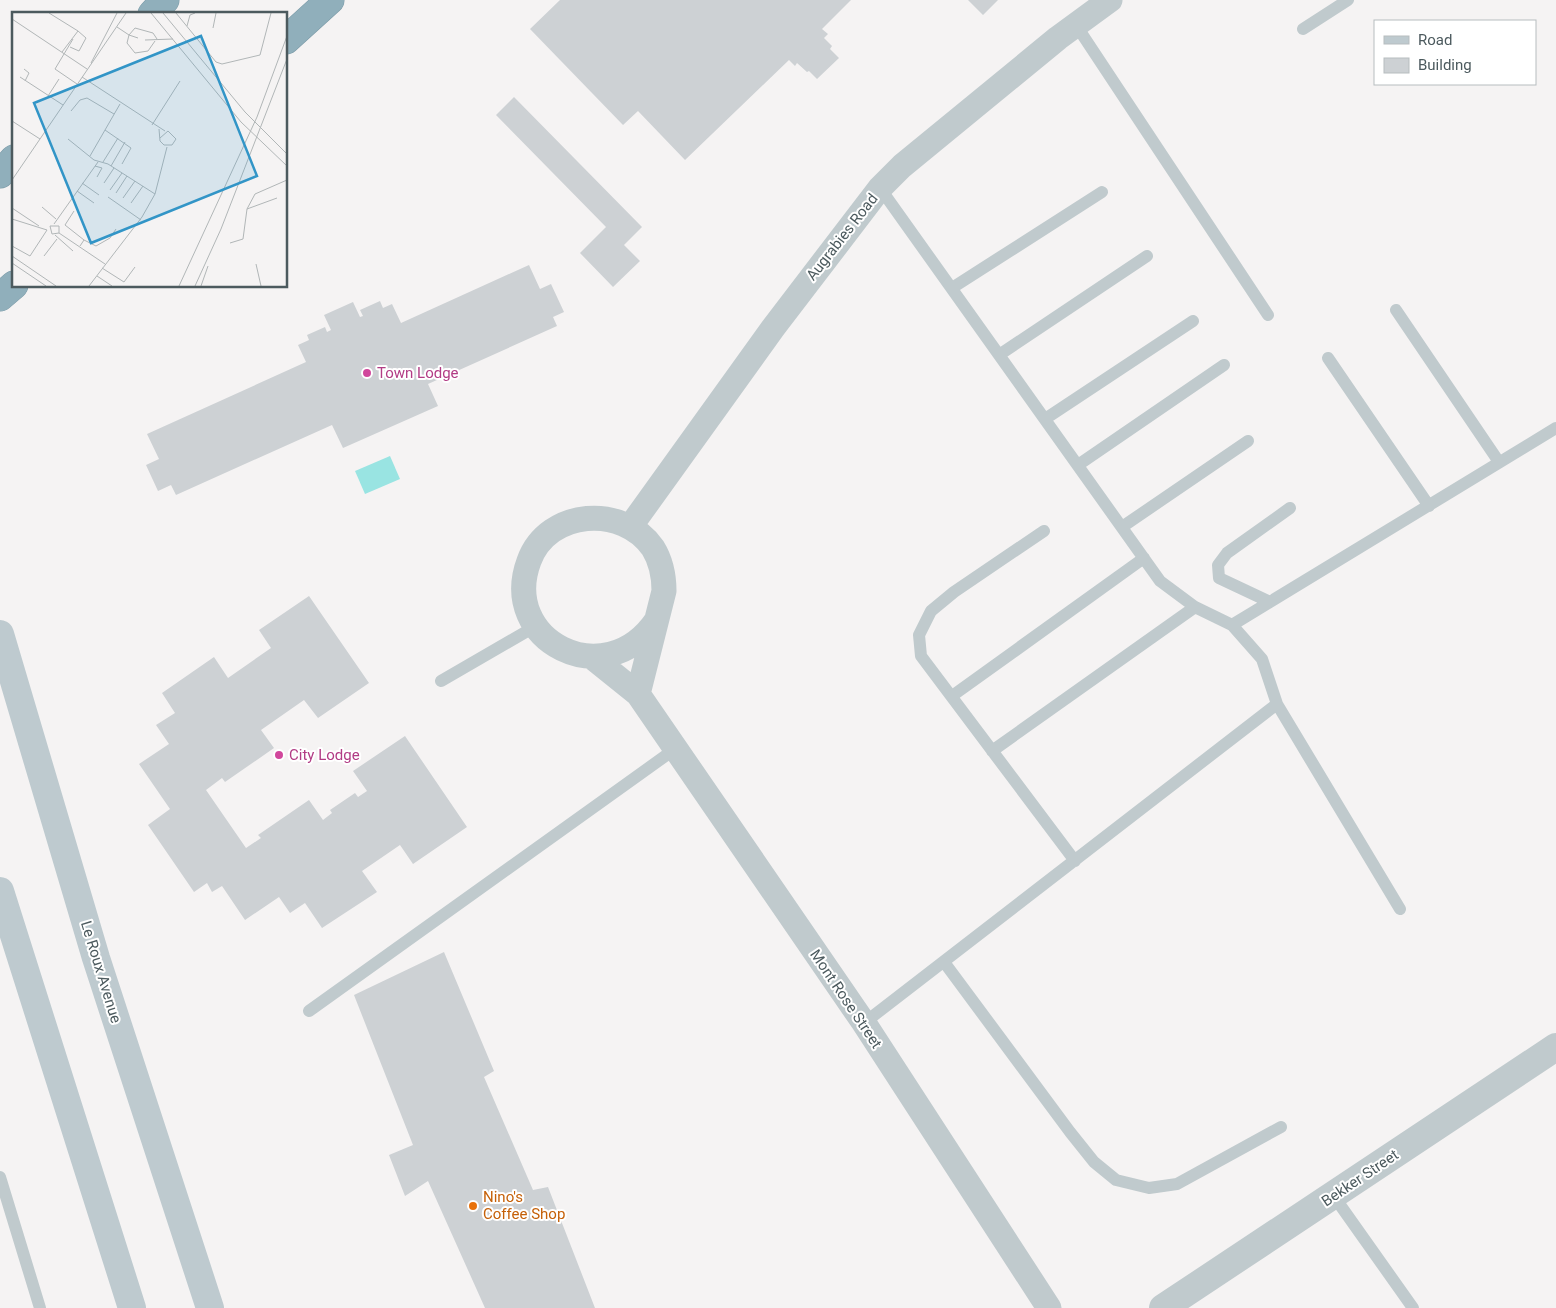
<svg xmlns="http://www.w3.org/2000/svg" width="1556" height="1308" font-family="Roboto,sans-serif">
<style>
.water{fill:#99e4e2}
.building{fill:#cdd1d4}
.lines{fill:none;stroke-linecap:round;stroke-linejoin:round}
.motorway-casing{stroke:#7b9aa7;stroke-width:29}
.service{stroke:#c0cacd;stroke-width:12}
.minor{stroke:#c0cacd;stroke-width:25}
.tertiary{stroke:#c0cacd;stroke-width:28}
.secondary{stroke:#becacf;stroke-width:28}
.motorway{stroke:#90afbb;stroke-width:28}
.hotel-dot{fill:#d1479c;stroke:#fff;stroke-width:2}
.food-dot{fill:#e8710a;stroke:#fff;stroke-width:2}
.labels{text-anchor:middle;stroke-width:4;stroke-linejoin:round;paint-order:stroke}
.street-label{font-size:15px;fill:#4c5a5e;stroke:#fff}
.hotel-label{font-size:15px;fill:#b23c85;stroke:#fff;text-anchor:start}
.food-label{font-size:15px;fill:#c56008;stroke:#fff;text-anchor:start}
.inset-road{fill:none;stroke:#b1b6b7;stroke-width:1}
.view{fill:#3295c7;fill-opacity:0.15;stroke:#3295c7;stroke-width:2.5}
.inset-edge{fill:none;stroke:#4c5a5e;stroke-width:2.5}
</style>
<rect width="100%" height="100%" fill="#f5f3f3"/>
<path class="water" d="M390 456 400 479 365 494 355 471Z"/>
<path class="building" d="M560 0H851L822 29 828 34 824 38 832 46 830 49 839 58 817 79 809 71 807 72 797 63 795 66 789 60 685 160 638 111 623 125 530 29Z
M968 0H998L983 15Z
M514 97 642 227 624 245 640 261 613 287 580 253 606 227 496 115Z
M529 265 540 289 551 284 564 312 553 317 557 326 428 384 438 406 343 448 332 425 176 495 171 485 158 491 146 465 159 459 147 434 306 362 298 345 309 340 307 335 325 327 327 332 331 330 324 315 353 302 360 317 363 316 360 310 380 301 383 308 392 304 401 323Z
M309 596 369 683 318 718 304 700 261 730 274 748 225 782 222 778 206 790 246 848 261 838 258 835 309 800 323 820 332 813 330 810 355 793 358 797 367 791 353 771 405 736 467 827 413 864 400 845 362 871 377 892 322 928 305 903 290 913 279 897 245 920 222 886 212 892 207 883 194 892 148 825 170 809 139 764 169 744 156 725 175 713 162 693 214 657 228 678 271 648 259 630Z
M444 952 494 1071 484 1077 533 1190 548 1187 595 1308H485L428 1181 405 1196 389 1155 413 1145 354 995Z"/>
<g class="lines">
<defs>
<path id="motorway" d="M152 14 165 0
M286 40 330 0
M0 174 14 159
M0 297 14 285"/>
</defs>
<use href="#motorway" class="motorway-casing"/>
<path class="service" d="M1076 25 1268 315
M1303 29 1348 0
M880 188 1160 581 1195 607 1232 625 1262 659 1277 704 1400 909
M952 288 1102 192
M1396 310 1499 462
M999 355 1147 256
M1328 358 1429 506
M1045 419 1193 321
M1078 465 1224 365
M1122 527 1248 441
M1044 531 954 592 931 611 919 635 921 656 1075 861
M1270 602 1219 578 1218 565 1227 553 1290 508
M1232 625 1556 428
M441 681 536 626
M952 696 1144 558
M992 751 1195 607
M944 962 1070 1132 1094 1162 1116 1180 1149 1188 1177 1184 1281 1127
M309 1011 675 749
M864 1023 1277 704
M0 1177 40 1308
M1333 1195 1413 1308"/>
<path class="minor" d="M630 527 773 328 880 188 902 166 1058 38 1110 0
M592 657 638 694 864 1023 1049 1308
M638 694 664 591C664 576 661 561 653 548 623 504 548 509 529 561 499 641 605 695 656 621"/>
<path class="tertiary" d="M1163 1308 1556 1047"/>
<path class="secondary" d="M0 634 96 958 210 1308
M0 891 132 1308"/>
<use href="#motorway" class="motorway"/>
</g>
<g class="hotel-dot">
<circle cx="367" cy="373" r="5"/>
<circle cx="279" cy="755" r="5"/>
</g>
<circle class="food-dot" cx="473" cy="1206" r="5"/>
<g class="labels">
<g class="street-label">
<text transform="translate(842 237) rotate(-52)" y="5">Augrabies Road</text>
<text transform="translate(101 972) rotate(73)" y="5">Le Roux Avenue</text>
<text transform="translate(846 999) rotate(56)" y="5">Mont Rose Street</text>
<text transform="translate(1360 1178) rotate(-34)" y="5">Bekker Street</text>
</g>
<g class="hotel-label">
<text x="377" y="378">Town Lodge</text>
<text x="289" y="760">City Lodge</text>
</g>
<g class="food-label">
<text x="483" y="1202">Nino's<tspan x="483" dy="17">Coffee Shop</tspan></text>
</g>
</g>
<g transform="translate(12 12)">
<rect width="275" height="275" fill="#f5f3f3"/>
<path class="inset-road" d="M37 1 66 19 50 40M139 1 229 110 275 154M151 1 233 100 275 142M164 1 204 50 210 52 248 43 259 1M0 7 75 57M175 14 178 3 183 1M105 15 117 23 115 31 123 41 136 39 143 29M201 16 204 1M126 26 117 23 123 16 141 21 145 27M61 27 43 57 65 72M133 28 161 27M58 35 67 39 74 26 66 19M79 51 105 1M12 57 17 61 13 69M8 65 51 93M70 65 153 119M36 84 47 67M59 99 68 88 75 86 102 102M0 109 28 127M140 113 168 69M147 117 148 129 152 133H160L164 127 156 119 148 126M93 118 119 136 110 152M56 127 82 148 96 152 143 182M78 144 108 92M91 150 106 126M83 154 90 156 85 165M99 154 113 130M0 168 114 1M70 171 87 183M92 171 102 156M98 178 110 161M65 179 82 191M104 181 115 164M96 185 129 208M111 186 123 169M119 191 131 174M30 195 44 207M0 196 27 214M235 197 265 186M62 199 53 213 72 228 68 234M0 207 35 218M42 212 86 150M47 221V214H38L40 222 47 221 93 252M43 223 61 239M72 228 84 234 98 226 104 217M218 231 231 227 235 197 243 182 275 168M0 234 18 244 35 218M0 244 44 274M32 244 45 227M0 251 34 274M244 252 249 274M90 256 112 270 123 255M85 264 100 274M77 274 130 205 143 182 155 135M167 274 245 105 275 24M183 274 209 217 275 47M189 274 196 254"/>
<path class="view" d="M189 24 245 164 79 231 22 91Z"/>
<rect width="275" height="275" class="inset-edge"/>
</g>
<rect x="1374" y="20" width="162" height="65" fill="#ffffff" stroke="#b7bdbf"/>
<rect x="1384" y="36" width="25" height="8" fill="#becacf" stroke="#b7bdbf"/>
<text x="1418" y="45" font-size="15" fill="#4c5a5e">Road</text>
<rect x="1384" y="58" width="25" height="15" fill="#cdd1d4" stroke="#b7bdbf"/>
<text x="1418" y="70" font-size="15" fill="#4c5a5e">Building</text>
</svg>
